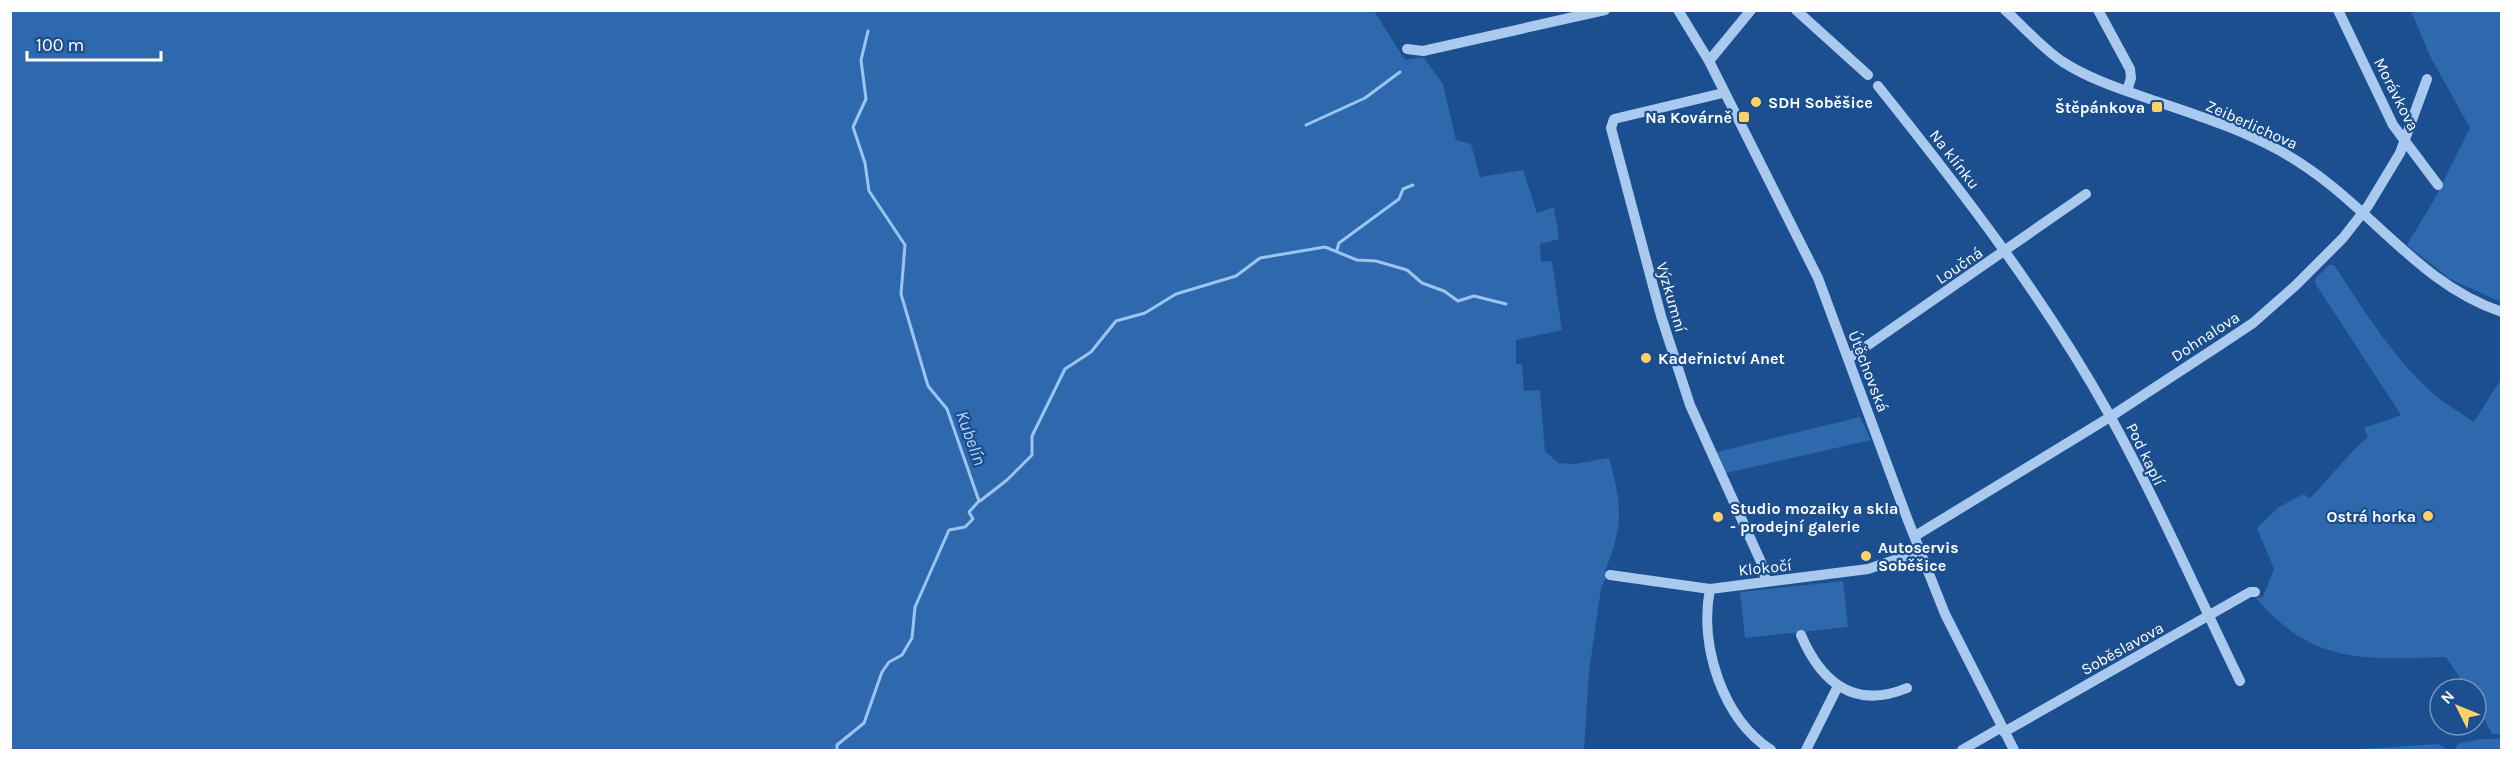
<svg xmlns="http://www.w3.org/2000/svg" width="2512" height="761" font-family="Karla,sans-serif">
<style>
.green{fill:#2e69ad}
.lines{fill:none;stroke-linecap:round;stroke-linejoin:round}
.stream{stroke:#9cc4f0;stroke-width:3}
.minor{stroke:#a9c9ee;stroke-width:10}
.poi-dot{fill:#ffd166;stroke:#1b4f8f;stroke-width:2}
.labels{text-anchor:middle;stroke-width:4.5;stroke-linejoin:round;paint-order:stroke}
.street-label{font-size:16px;fill:#fff;stroke:#1b4f8f}
.poi-label{font-size:16px;font-weight:bold;fill:#fff;stroke:#1b4f8f;text-anchor:start}
.water-label{font-size:18px;font-style:italic;fill:#b5d3f5;stroke:#1b4f8f}
</style>
<rect width="100%" height="100%" fill="#1b4f8f"/>
<path class="green" d="M10 11H1374L1405 60 1423 57 1443 84 1456 140 1471 144 1480 177 1523 170 1537 213 1554 207 1559 239 1540 244 1541 262 1552 261 1562 330 1516 340V364H1522L1524 391 1540 390 1545 451 1558 463 1575 464 1609 458C1622 505 1624 524 1605 571L1608 572 1601 589 1589 672 1584 750H11Z
M2411 11H2501V302L2450 279 2407 245 2434 200 2470 128 2431 58Z
M2329 265H2334C2365 311 2396 364 2440 399 2450 407 2463 414 2474 422L2501 379V734H2492L2476 703V689H2467L2446 657C2365 659 2314 666 2256 598L2263 597 2274 569 2257 528 2279 507 2304 494 2309 499C2330 479 2345 456 2368 437L2364 428 2401 415 2315 283 2316 278Z
M1860 417 1871 440 1726 473 1717 452Z
M1843 581 1848 627 1745 638 1740 592Z
M2484 739H2501V750H2454L2459 743Z
M2439 744 2447 750H2346Z"/>
<g class="lines">
<path class="stream" d="M1306 125 1365 98 1400 72
M1337 250 1339 243 1399 199 1403 189 1413 185
M980 501 1007 480 1032 455V436L1065 369 1091 352 1116 321 1145 313 1176 294 1236 276 1260 258 1325 247 1357 260 1376 261 1407 270 1422 283 1444 291 1458 301 1474 296 1506 304
M837 750V745L864 723 882 672 889 662 902 655 912 638 915 607 949 530 965 527 973 519 969 512 979 501 947 409 928 386 901 294 905 245 869 191 865 163 853 127 866 99 861 60 868 31"/>
<path class="minor" d="M1678 10 1709 61 1818 278 1907 518 1945 614 2014 750
M1796 10 1868 75
M2005 10C2024 27 2042 48 2063 62 2091 80 2124 90 2155 101 2208 119 2263 136 2309 169 2376 215 2422 285 2502 312
M2098 10 2130 69 2131 78 2127 91
M2338 10 2393 125 2438 185
M1407 49 1423 51 1605 10
M1709 61 1751 10
M1878 86C1962 191 2044 297 2110 416 2157 501 2197 593 2240 681
M1723 93 1614 119 1611 128 1661 316 1690 405 1761 562 1766 581
M1848 359 2086 194
M1915 536 2110 417 2223 343 2253 323 2295 286 2343 238 2368 206 2400 153 2427 79
M1610 575 1710 589 1868 569 1921 551
M1710 589C1699 645 1722 718 1771 750
M1801 635C1821 682 1854 710 1907 688
M2004 732 2250 592H2255
M1806 750 1838 686
M1962 750 2002 727"/>
</g>
<g class="poi-dot">
<circle cx="1756" cy="102" r="6"/>
<rect x="2151" y="101" width="12" height="12" rx="3"/>
<rect x="1738" y="111" width="12" height="12" rx="3"/>
<circle cx="1646" cy="358" r="6"/>
<circle cx="2428" cy="516" r="6"/>
<circle cx="1718" cy="517" r="6"/>
<circle cx="1866" cy="556" r="6"/>
</g>
<g class="labels">
<g class="street-label">
<text transform="translate(2397 94) rotate(63)" y="6">Morávkova</text>
<text transform="translate(2252 124) rotate(24)" y="6">Zeiberlichova</text>
<text transform="translate(1955 159) rotate(52)" y="6">Na klínku</text>
<text transform="translate(1959 265) rotate(-34)" y="6">Loučná</text>
<text transform="translate(1672 297) rotate(74)" y="6">Výzkumní</text>
<text transform="translate(2205 336) rotate(-33)" y="6">Dohnalova</text>
<text transform="translate(1869 371) rotate(69)" y="6">Útěchovská</text>
<text transform="translate(2146 454) rotate(64)" y="6">Pod kaplí</text>
<text transform="translate(1765 567) rotate(-6)" y="6">Klokočí</text>
<text transform="translate(2122 648) rotate(-29)" y="6">Soběslavova</text>
</g>
<g class="poi-label">
<text x="1768" y="108">SDH Soběšice</text>
<text x="2145" y="113" text-anchor="end">Štěpánkova</text>
<text x="1732" y="123" text-anchor="end">Na Kovárně</text>
<text x="1658" y="364">Kadeřnictví Anet</text>
<text x="1730" y="514">Studio mozaiky a skla<tspan x="1730" dy="18">- prodejní galerie</tspan></text>
<text x="2416" y="522" text-anchor="end">Ostrá horka</text>
<text x="1878" y="553">Autoservis<tspan x="1878" dy="18">Soběšice</tspan></text>
</g>
<g class="water-label">
<text transform="translate(971 438) rotate(70)" y="6">Kubelín</text>
</g>
</g>
<rect width="2512" height="761" fill="none" stroke="#ffffff" stroke-width="24"/>
<g transform="translate(2458 707) rotate(313)"><circle r="28" fill="#1b4f8f" stroke="#7695bc" stroke-width="1.5"/>
<path d="M0-4.5L10 22L0 15L-10 22Z" fill="#ffd166"/>
<text y="-9" font-size="16" font-weight="bold" text-anchor="middle" fill="#ffffff">N</text>
</g>
<path d="M27 51v9h134v-9" fill="none" stroke="#ffffff" stroke-width="3"/>
<text x="36" y="51" font-size="18" fill="#ffffff" stroke="#1b4f8f" stroke-width="4.5" paint-order="stroke">100 m</text>
</svg>
